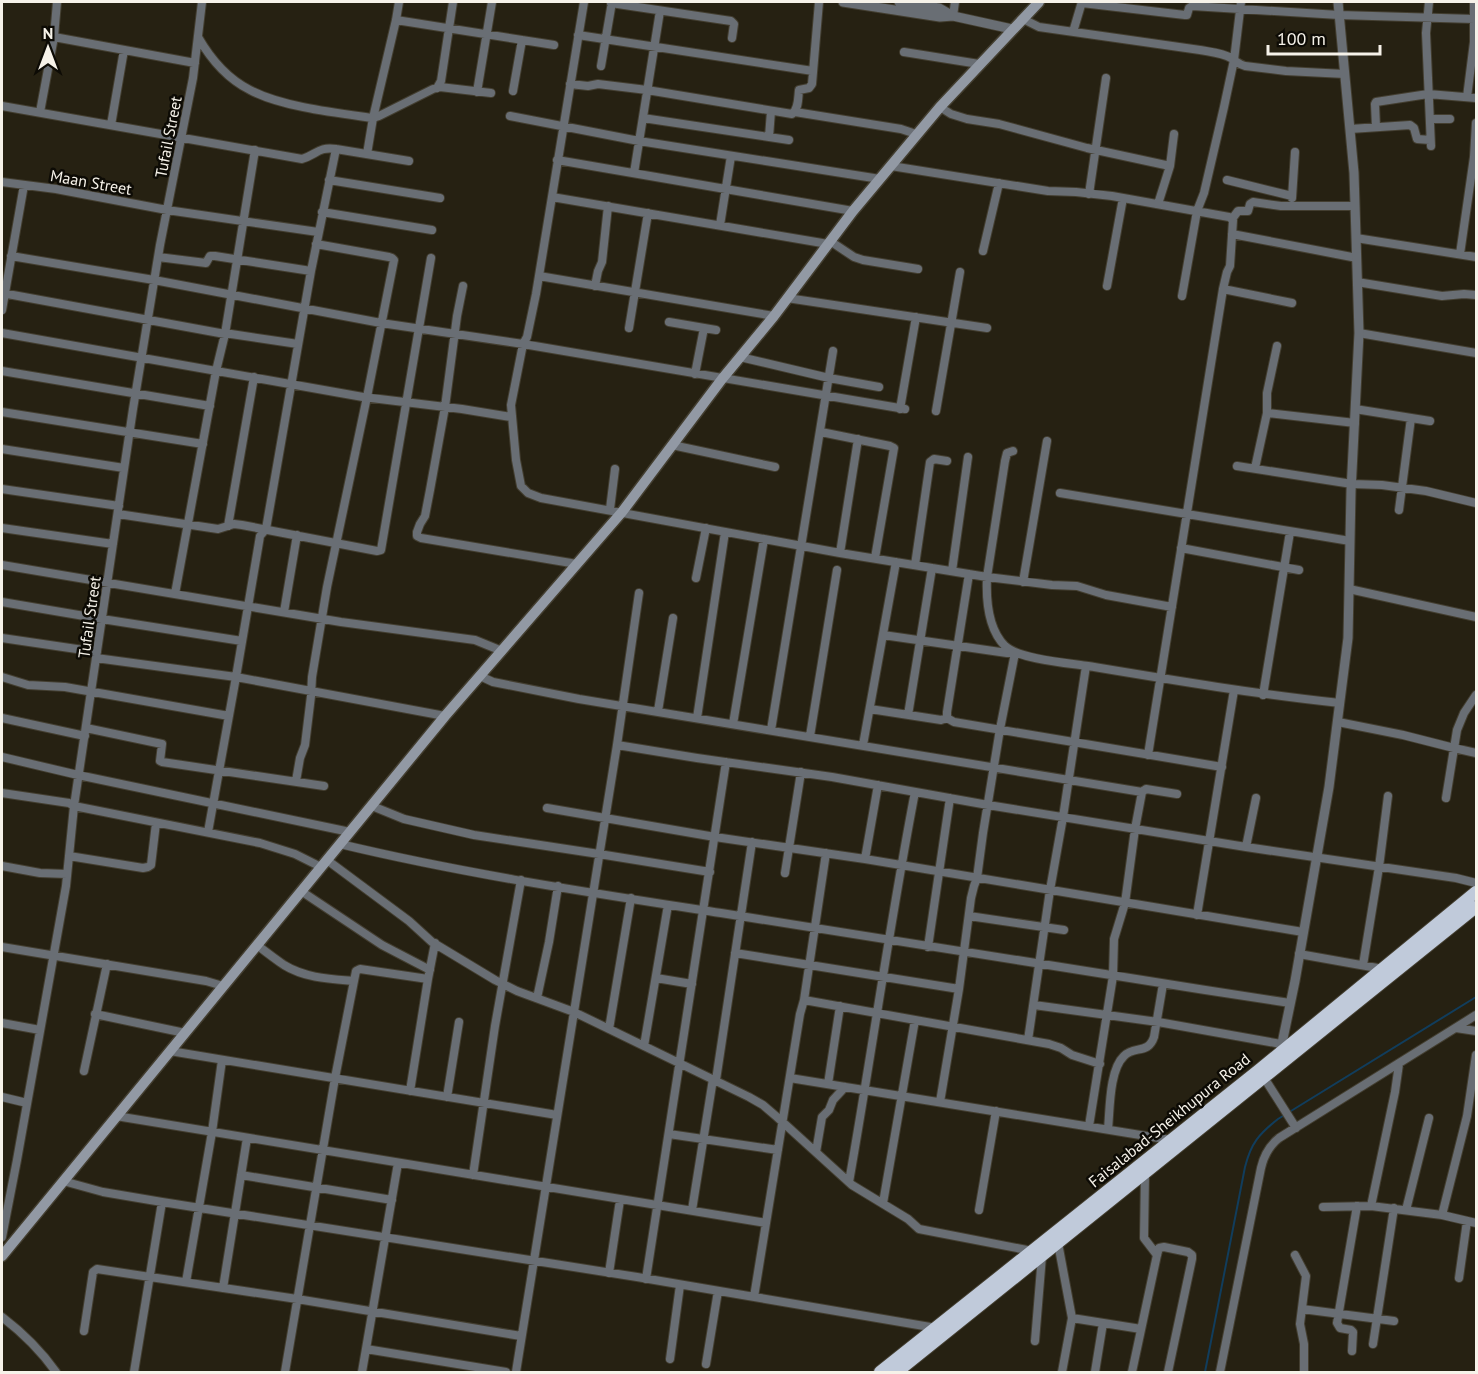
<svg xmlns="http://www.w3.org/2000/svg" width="1478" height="1374" font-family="'PT Sans',sans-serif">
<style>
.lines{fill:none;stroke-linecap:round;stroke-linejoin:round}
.stream{stroke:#113d5c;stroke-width:2}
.minor-casing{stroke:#433e30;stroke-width:10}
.tertiary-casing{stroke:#433e30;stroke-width:11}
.secondary-casing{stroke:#433e30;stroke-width:13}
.trunk-casing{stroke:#433e30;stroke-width:14}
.minor{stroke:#696e74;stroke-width:8}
.tertiary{stroke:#696e74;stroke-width:9}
.secondary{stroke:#9299a4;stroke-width:10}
.trunk{stroke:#c0cada;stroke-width:12}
.labels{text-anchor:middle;stroke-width:5;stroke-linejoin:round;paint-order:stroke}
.street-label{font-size:16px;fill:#f6f2e9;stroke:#0d0b05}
</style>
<rect width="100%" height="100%" fill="#262112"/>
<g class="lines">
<path class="stream" d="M1205 1372 1245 1167C1251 1143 1259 1134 1278 1119L1476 997"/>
<defs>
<path id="minor" d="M584 2 536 294 527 337 523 344 511 405 516 460 521 486 528 493 541 498 840 553 987 577 1052 585 1077 586 1106 595 1172 607
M1429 2 1426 33 1431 146
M611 3 731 21 734 24 732 38
M953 16 955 2
M1023 19 1039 27 1200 50C1210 52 1223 53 1231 58 1236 61 1238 64 1245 66L1286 71 1345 74
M396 20 554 45
M1073 32 1081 5 1082 3 1185 15H1187L1189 8 1192 6 1339 15 1474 19
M578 35 813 71
M54 37 195 63
M198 37C210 58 228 79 250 90 282 107 337 113 373 118L379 116 433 89 440 87 491 93
M904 52 979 64
M601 66 612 2
M570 84 588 86 598 84 647 90 792 114C799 109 798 97 799 90L809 88 812 84 819 2
M437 88 441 81 453 2
M513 91 522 40
M477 92 492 2
M1467 97 1474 42V2
M2 106 302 159C316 155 319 146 336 149
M940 107 951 114 967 119 999 124 1087 148 1170 166
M40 112 54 37 57 2
M795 112 901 129 916 134
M510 116 639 141 880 179
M643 118 789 140
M1430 119H1450
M111 125 124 50
M1376 127 1375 104 1376 102 1428 94 1476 98
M1350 129 1410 125 1414 128 1417 139 1430 140
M769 137 771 111
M367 154 373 118 396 20 399 2
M557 160 853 211
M891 166 1048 191 1076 192 1112 196 1229 217 1233 220 1230 266 1227 272 1223 289 1148 755
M634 173 660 11
M329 180 440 198
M1227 180 1292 196
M2 182 56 189 167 210 318 232
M1089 194 1106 78
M552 197 828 244
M1292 198 1295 152
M1158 204 1170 166 1174 134
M322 212 432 230
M1232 219 1238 211H1248L1250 204 1253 202 1281 206H1355
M720 225 731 156
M1232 234 1357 258
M1356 238 1476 257
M830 241 854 257 863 260 918 269
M983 251 999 183
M1460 254 1474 157 1476 123
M11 256 154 280 381 323 523 344 905 409
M158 257 206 263 210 256H215L311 271
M539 276 774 316
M1357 282 1442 296 1464 294 1476 295
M463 286 457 316 445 407 430 490 425 516 420 524 417 532V536L421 538 577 564
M595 286 598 271 602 262 608 206
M1107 286 1123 198
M1223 289 1292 303
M2 293 225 334H231L298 344
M1182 296 1197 211 1204 193 1224 107 1234 60 1241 2
M787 298 987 328
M2 310 24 185
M669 322 716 330
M629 328 648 213
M2 333 363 397 462 409 511 417
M1359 333 1476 353
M740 357 829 378 879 387
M2 371 210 406
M695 374 704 328
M900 409 916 317
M1355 409 1430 421
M936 411 960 272
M2 412 203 444
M1267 413 1355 423
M821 432 890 446 894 448 875 558
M672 445 775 467
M2 449 124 468
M1013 451 1007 453 1005 461 987 577C986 599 988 629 1005 646 1019 659 1067 663 1088 666 1172 680 1255 694 1340 703
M1237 466 1352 484 1382 485 1426 491 1476 503
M1255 468 1267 413V393L1277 346
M2 489 119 506
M1060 493 1350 541
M610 509 615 469
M1399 510 1411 418
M118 514 218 529 234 524 242 525 377 551 381 550 431 258
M228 526 254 377
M2 528 113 544
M1181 548 1299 570
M840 553 858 439
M2 565 341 622 475 640 502 651
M915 565 930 462 934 459 947 461
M952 571 968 457
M696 578 706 528
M1023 582 1047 441
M1349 589 1476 617
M175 594 216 371 225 334 255 150
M2 602 102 619 242 641
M284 612 297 535
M883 635 1007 653H1015L1000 729 983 833 977 878 974 886 971 898 959 989 940 1102
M2 638 97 652
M96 658 236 677 445 716
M480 676 493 682 579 699 1142 792
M2 677 28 685 65 687 229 716
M1263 695 1290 532
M870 709 941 720 947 718 954 722 1222 767
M658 711 673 618
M908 715 932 568
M2 718 85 736
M697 718 725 532
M947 718V712L969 574
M1338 722 1403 735 1454 748 1476 753
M733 724 764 539
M86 728 162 744 160 761 162 762 324 786
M771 730 833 351
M810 736 837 570
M617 745 697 758 832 777 988 805 1246 847 1456 878 1476 883
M863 745 896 562
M2 757 78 775 350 832
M296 781 300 758 305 745 311 696 312 677 327 587 367 397 394 260 392 258 389 257 316 244
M2 793 69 803 74 806 260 843 295 854 321 867
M1446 798 1457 730 1464 713 1476 695
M372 806 404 819 474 835 599 854 710 872
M547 808 715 837 865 859 1303 932
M208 832 236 677 258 548 260 536 266 529 311 271 336 149 409 161
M340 844C465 874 593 893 721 913 910 944 1100 974 1290 1003
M1246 847 1256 798
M69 856 143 868 148 867 151 865 156 823
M865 859 878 785
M327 860 409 921 432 942 495 980 517 991 574 1012 749 1097 763 1105 777 1117 852 1185 908 1219 919 1229 1032 1251
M2 866 40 873 67 874
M785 873 801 772
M301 891 382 945 430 970
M1197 915 1234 690
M969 916 1064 930
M257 945C266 952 275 959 284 965 305 978 330 979 354 981L335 1078 285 1372
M2 947 206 981 223 986
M928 947 950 798
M735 953 959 989
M1299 954 1383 969
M1363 965 1379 867 1388 796
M656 978 692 984
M354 981 356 971 360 969 428 979
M537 998 549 942 558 886
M804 1000 1049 1044 1061 1048 1072 1055 1100 1064
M1034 1005 1158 1022 1281 1044
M95 1014 185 1033
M2 1023 40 1030
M1456 1028 1476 1031
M609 1029 631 898
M1028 1040 1050 890 1063 817 1086 666
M644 1046 668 905
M170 1051 557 1115
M84 1071 107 964
M1263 1076 1296 1128
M790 1078 1171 1140
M716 1080 752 842
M828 1084 840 1006
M410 1091 428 979 435 943
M2 1097 27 1103
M447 1097 459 1022
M116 1116 766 1223
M1089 1126 1113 976 1114 939 1125 903 1135 829 1142 792 1146 789 1177 794
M1108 1129C1110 1110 1109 1070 1124 1056 1134 1045 1148 1055 1154 1037L1163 984
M669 1134 778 1150
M816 1152 822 1117 829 1110 833 1100 845 1087
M1145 1173 1144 1238 1157 1255
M241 1175 392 1200
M473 1175 495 1026 521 880
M63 1181 103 1192 162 1202 637 1277 936 1328
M849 1182C872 1052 890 921 915 792
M883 1203 915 1020
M1371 1206 1395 1092 1399 1064
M1323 1207 1371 1206 1442 1215 1476 1223
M692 1210 713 1079
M979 1210 996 1111
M1406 1210 1429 1118
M1442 1215 1467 1116 1476 1055
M2 1237 17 1160 66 886 74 806 133 409 160 245 193 78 202 2
M1058 1243 1072 1318 1062 1372
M1295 1255 1306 1276 1300 1324 1304 1344V1372
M609 1273 620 1200
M1459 1278 1467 1221
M646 1279 726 762
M186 1282 212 1132 222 1060
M223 1288 247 1138
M754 1297 800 1014 804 1000 826 853
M1302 1309 1394 1321
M2 1317C23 1333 41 1351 56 1372
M1072 1318 1141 1329
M84 1331 93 1272 97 1269 297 1299 521 1336
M1035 1341 1042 1256
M1373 1344 1394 1208
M366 1349 506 1372
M1352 1351 1353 1332 1351 1330 1340 1328 1337 1323 1357 1206
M670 1359 680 1285
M706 1364 718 1291
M134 1372 162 1202
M362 1372 398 1163
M516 1372 617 745 639 593
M1095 1372 1103 1323
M1132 1372 1157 1255 1159 1248 1164 1247 1188 1252 1192 1255V1259L1168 1372
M1220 1372 1261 1168C1264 1155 1269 1146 1279 1138L1476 1015"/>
<path id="tertiary" d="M843 2 940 17 953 16 1012 29
M899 2 939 8 953 16
M1280 1053 1295 981 1329 787 1348 638 1351 491 1359 333 1354 173 1338 2"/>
<path id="secondary" d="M2 1256 445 716 622 512 722 379 774 316 853 211 940 107 1039 2"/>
<path id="trunk" d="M880 1372 1259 1070 1476 892
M897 1372 1476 907"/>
</defs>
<use href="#minor" class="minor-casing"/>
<use href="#tertiary" class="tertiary-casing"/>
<use href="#secondary" class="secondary-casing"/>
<use href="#trunk" class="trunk-casing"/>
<use href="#minor" class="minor"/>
<use href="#tertiary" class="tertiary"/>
<use href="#secondary" class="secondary"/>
<use href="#trunk" class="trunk"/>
</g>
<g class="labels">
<g class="street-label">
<text transform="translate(168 137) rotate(-79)" y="6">Tufail Street</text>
<text transform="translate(91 182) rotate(10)" y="6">Maan Street</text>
<text transform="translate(89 617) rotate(-82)" y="6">Tufail Street</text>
<text transform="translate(1169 1120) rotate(-39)" y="6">Faisalabad-Sheikhupura Road</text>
</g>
</g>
<rect width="1478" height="1374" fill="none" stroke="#f6f2e9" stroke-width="6"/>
<g transform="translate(48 48)" stroke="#0d0b05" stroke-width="4.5" paint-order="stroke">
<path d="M0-4.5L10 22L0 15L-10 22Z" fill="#f6f2e9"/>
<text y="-9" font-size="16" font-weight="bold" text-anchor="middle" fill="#f6f2e9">N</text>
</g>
<path d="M1268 45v9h112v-9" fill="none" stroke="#f6f2e9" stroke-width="3"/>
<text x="1277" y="45" font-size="18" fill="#f6f2e9" stroke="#0d0b05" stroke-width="4.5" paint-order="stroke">100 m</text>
</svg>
